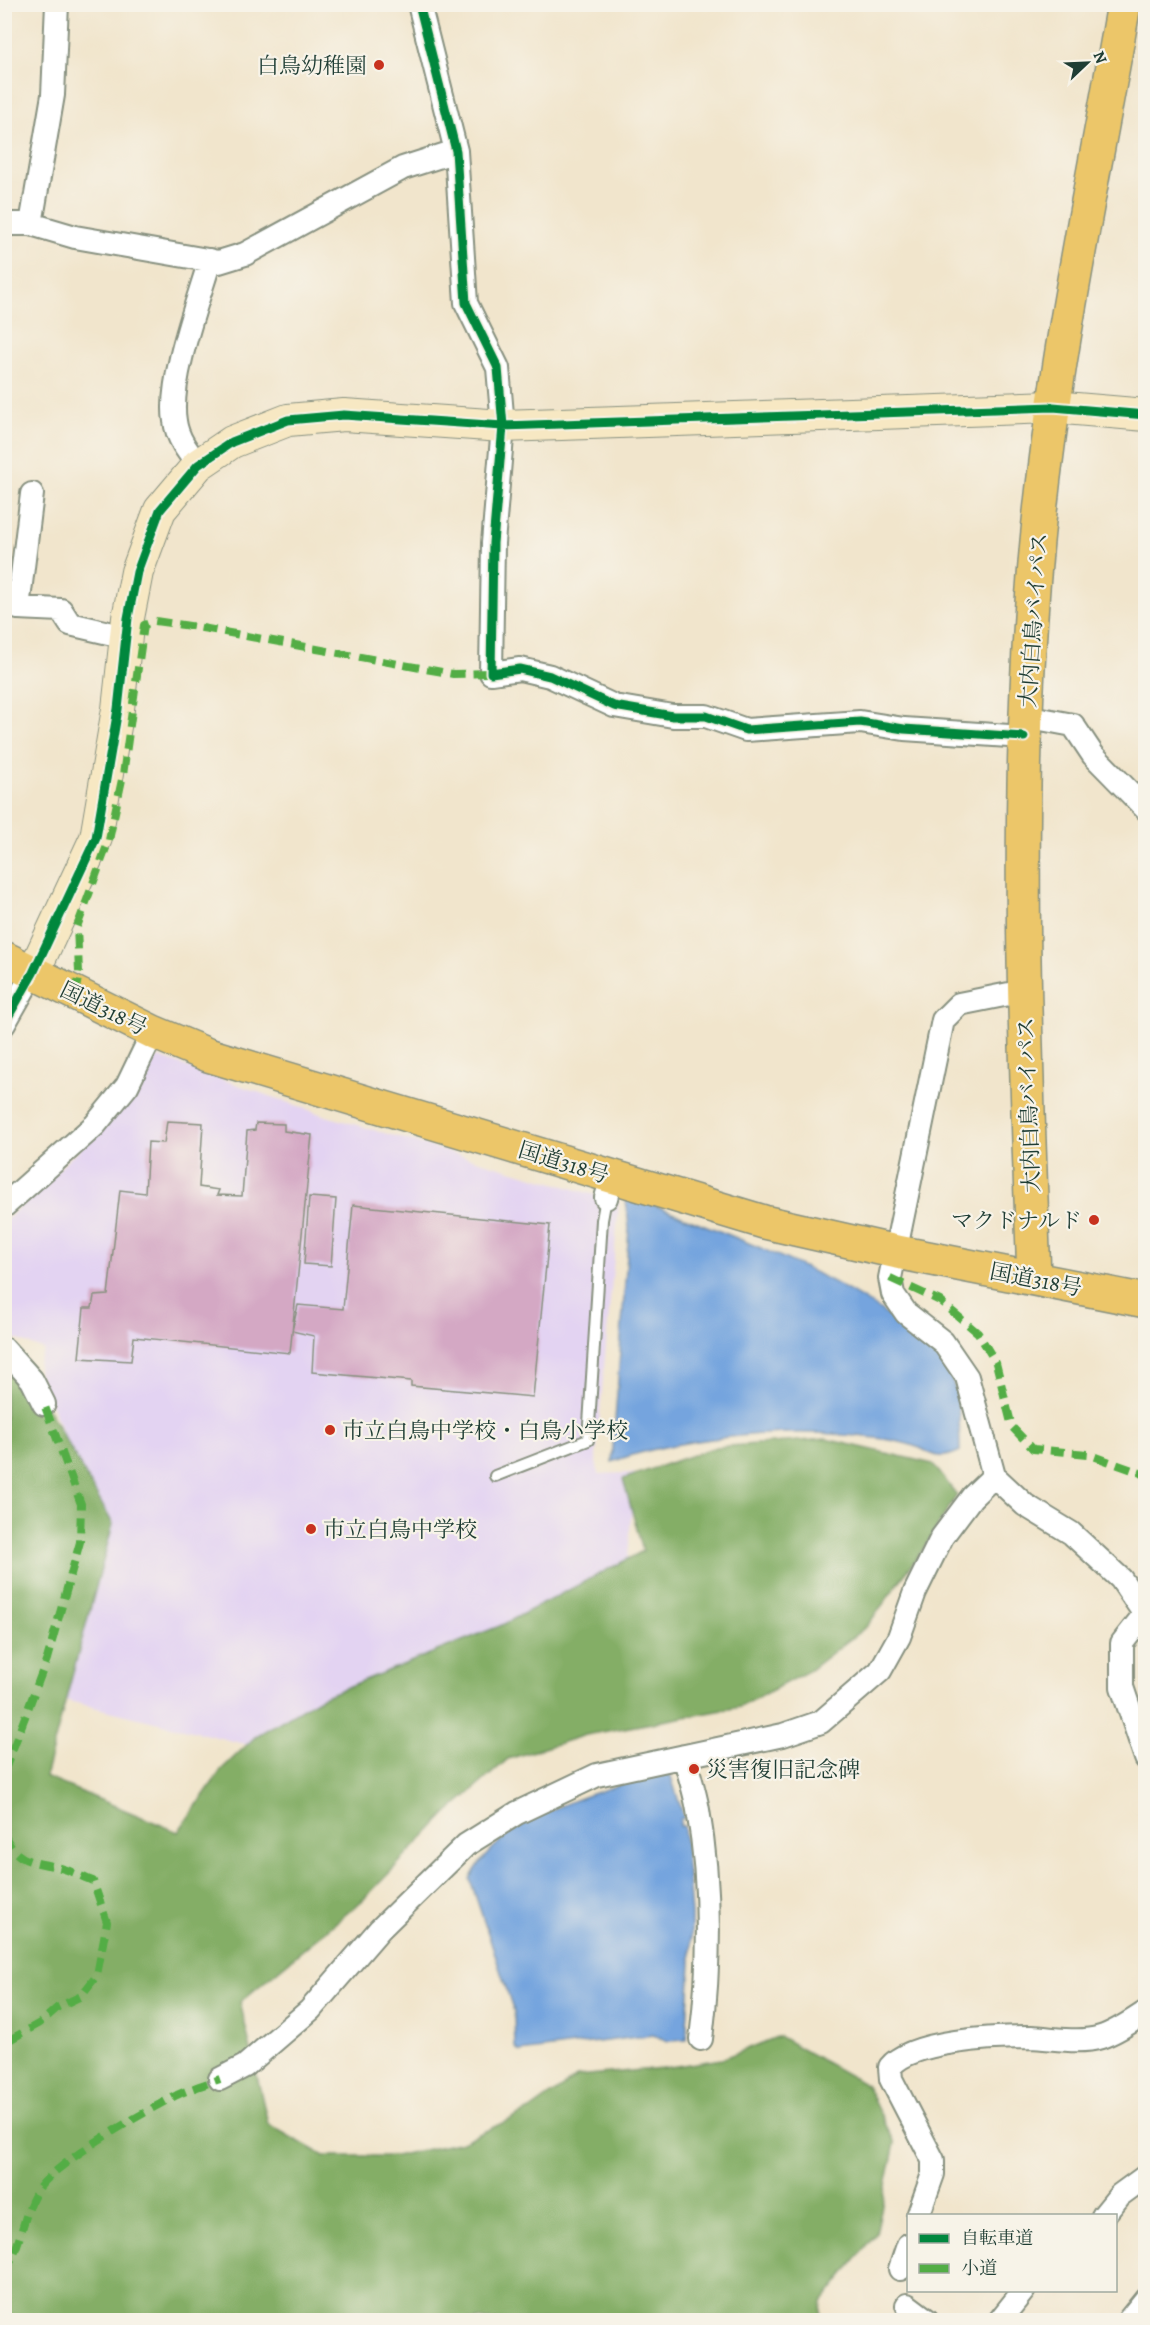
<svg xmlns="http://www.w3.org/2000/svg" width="1150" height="2325" font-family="Alegreya,'Noto Serif JP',serif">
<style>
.built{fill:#e3d3f2}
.forest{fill:#84ae66;stroke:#52764d;stroke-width:1.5}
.water{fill:#75a4de;stroke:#4a7089;stroke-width:1.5}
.building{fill:#d4a8c4}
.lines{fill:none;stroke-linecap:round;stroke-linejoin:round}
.lane-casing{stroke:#889180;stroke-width:14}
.street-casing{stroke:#889180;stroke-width:26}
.secondary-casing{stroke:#889180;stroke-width:34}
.highway-casing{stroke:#889180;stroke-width:36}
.lane{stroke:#fff;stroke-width:10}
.street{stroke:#fff;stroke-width:22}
.secondary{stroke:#f7e8c3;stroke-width:32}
.highway{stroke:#ecc669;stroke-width:33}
.quiet{stroke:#52ad45;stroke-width:8;stroke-dasharray:15 8;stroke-linecap:butt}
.cycleway-casing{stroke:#f7f3e8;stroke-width:13}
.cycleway{stroke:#00873e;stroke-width:9}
.poi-dot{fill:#c8321e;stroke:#f7f3e8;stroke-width:2}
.labels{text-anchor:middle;stroke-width:4.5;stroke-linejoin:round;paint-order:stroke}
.poi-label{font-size:22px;fill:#1f3d34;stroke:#f7f3e8;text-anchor:start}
.street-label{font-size:22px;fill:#1f3d34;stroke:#f7f3e8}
</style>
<rect width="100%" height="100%" fill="#f7f3e8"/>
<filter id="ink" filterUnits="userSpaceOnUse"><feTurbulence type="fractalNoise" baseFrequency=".0167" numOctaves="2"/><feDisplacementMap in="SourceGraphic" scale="12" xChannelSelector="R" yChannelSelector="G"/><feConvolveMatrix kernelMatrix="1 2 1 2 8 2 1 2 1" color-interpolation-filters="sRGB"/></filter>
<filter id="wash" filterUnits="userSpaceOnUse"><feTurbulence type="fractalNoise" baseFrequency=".008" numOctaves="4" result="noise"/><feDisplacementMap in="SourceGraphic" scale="24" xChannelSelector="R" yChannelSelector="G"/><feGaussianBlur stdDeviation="1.35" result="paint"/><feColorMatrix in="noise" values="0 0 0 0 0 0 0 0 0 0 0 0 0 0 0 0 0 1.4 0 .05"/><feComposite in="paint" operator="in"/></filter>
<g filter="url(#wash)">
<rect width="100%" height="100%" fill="#f1e5cc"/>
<path class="built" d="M159 1057 323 1115 619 1202 596 1457 598 1474 634 1473 627 1575 286 1754 48 1696 82 1483 47 1393 39 1379 38 1364 44 1350 9 1336 5 1325 4 1222 132 1098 146 1063Z"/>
<path class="forest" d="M24 1366 113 1524 45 1777 178 1832 222 1769 256 1736 320 1698 502 1625 643 1551 623 1479 716 1447 826 1439 933 1464 957 1495 924 1548 867 1626 810 1670 740 1707 586 1735 508 1759 446 1814 363 1900 240 2002 268 2124 324 2156H395L462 2142 530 2110 578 2076 663 2068 722 2059 779 2036 866 2085 895 2143 876 2234 822 2302 820 2320H5V1379Z"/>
<path class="water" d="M626 1199 642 1204V1200C734 1238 851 1276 924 1345 931 1351 941 1359 946 1367 961 1392 959 1423 960 1451 954 1454 945 1457 938 1456 931 1455 924 1449 917 1447 895 1439 867 1437 844 1435 780 1428 672 1439 612 1462L629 1228Z
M668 1767 684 1818 680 1819V1826H684L691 1914V1964L686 2040 668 2041 653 2035 520 2052 515 2047 514 2012 470 1879C500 1821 569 1802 627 1782L633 1772Z"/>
<g id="blocks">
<path class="building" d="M167 1121 203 1123 199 1187 219 1190 217 1195 242 1196 247 1131 255 1130 256 1123 284 1124V1131L312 1135 290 1353 134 1337 131 1361 79 1358 84 1308H92L94 1296 108 1295 120 1190 145 1193 148 1142 164 1143Z
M309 1197 336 1199 331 1266 304 1264Z
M353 1205 550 1225 533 1397 411 1386V1381L312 1372 314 1336 292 1331 298 1305 343 1309Z"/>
</g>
</g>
<g filter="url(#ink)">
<use href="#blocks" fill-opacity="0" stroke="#889180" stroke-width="1.5"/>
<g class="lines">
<defs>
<path id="lane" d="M495 1476 588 1440 602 1220 606 1198"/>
<path id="street" d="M419 4 456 151 466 303 498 368 503 426 493 543 491 673 520 669 550 676 614 706 673 716H706L746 730 860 722 904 729 1024 737
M4 224H31L75 237 219 262 245 254 403 168 456 151
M31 224 53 95 57 4
M198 465C188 452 177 438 175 421 168 381 198 301 210 260
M32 494 18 608 61 610 70 624 126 637
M1025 716 1073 725 1093 755 1146 809
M1024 991 959 1004 943 1020 890 1278 893 1294 906 1313 943 1342 967 1377 994 1476 1025 1505 1071 1533 1121 1579 1146 1616
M4 1024 33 973
M606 1198 612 1177
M4 1206 95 1125 127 1086 153 1032
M4 1349 32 1380 44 1404
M1144 1615 1122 1643V1687L1146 1758
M684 1756C689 1774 695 1792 698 1810 711 1884 710 1965 701 2039
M220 2079 245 2066 310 2010 380 1929 466 1845 517 1813 597 1775 783 1735 821 1722 880 1671 899 1637 915 1592 942 1537 972 1497 994 1476
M918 2216 933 2174V2160L891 2079 890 2067C911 2040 997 2037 1031 2037 1054 2038 1079 2044 1101 2037 1117 2032 1132 2021 1146 2012
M1103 2216 1120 2195 1146 2176
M900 2269 908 2245
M907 2305 927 2320
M1000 2320 1024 2290
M1129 2320 1146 2299"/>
<path id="secondary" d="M33 973 96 838 118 709 128 618 137 572 160 510 198 465 232 442 288 420 344 415 503 426 1053 407 1146 415"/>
<path id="highway" d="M4 958 153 1032 208 1055 764 1222 897 1252 1146 1301
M1034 1277C1025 1044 1015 810 1034 576 1049 384 1091 194 1124 4"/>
</defs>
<use href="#lane" class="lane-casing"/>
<use href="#street" class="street-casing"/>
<use href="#secondary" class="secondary-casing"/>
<use href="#highway" class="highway-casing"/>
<use href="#lane" class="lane"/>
<use href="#street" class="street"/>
<use href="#secondary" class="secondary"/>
<use href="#highway" class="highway"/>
<path class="quiet" d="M75 995 79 972 77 927 109 840 123 775 144 625 155 621 197 627 453 674 491 673
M890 1278 940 1301 978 1333 996 1363 1012 1427 1033 1449 1088 1454 1146 1475
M4 1772 47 1659 80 1542 81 1504 44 1404
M4 1834C17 1863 30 1861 57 1867 70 1870 82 1877 93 1881L107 1922 97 1975 81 1996 58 2007 40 2023 4 2043
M4 2272C21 2248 22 2216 37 2191 55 2162 144 2112 177 2095 190 2089 206 2084 220 2079"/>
<defs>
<path id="cycleway" d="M419 4 456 151 466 303 498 368 503 426 493 543 491 673 520 669 550 676 614 706 673 716H706L746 730 860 722 904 729 1024 737
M4 1024 33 973 96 838 118 709 128 618 137 572 160 510 198 465 232 442 288 420 344 415 503 426 1053 407 1146 415"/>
</defs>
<use href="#cycleway" class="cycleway-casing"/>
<use href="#cycleway" class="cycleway"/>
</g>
</g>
<g class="poi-dot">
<circle cx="379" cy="65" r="6"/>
<circle cx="1094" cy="1220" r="6"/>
<circle cx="330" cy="1430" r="6"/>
<circle cx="311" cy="1529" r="6"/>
<circle cx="694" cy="1769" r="6"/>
</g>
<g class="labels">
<g class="poi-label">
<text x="367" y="73" text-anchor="end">白鳥幼稚園</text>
<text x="1082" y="1228" text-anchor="end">マクドナルド</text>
<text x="342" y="1438">市立白鳥中学校・白鳥小学校</text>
<text x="323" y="1537">市立白鳥中学校</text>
<text x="706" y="1777">災害復旧記念碑</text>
</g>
<g class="street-label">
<text transform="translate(1033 620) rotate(-86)" y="8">大内白鳥バイパス</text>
<text transform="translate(104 1008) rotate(26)" y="8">国道318号</text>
<text transform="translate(1028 1105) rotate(-92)" y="8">大内白鳥バイパス</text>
<text transform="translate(564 1162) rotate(17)" y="8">国道318号</text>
<text transform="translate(1036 1279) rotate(11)" y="8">国道318号</text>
</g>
</g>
<rect width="1150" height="2325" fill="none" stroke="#f7f3e8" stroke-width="24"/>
<rect x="907" y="2214" width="210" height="78" fill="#f7f3e8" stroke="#a1aaa0" stroke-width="1.5"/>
<rect x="919" y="2234" width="30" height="9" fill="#00873e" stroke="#a1aaa0" stroke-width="1.5"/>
<text x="961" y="2244" font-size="18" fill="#1f3d34">自転車道</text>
<rect x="919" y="2264" width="30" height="9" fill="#52ad45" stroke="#a1aaa0" stroke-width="1.5"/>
<text x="961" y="2274" font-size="18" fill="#1f3d34">小道</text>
<g transform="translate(1087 63) rotate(67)" stroke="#f7f3e8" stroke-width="4.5" paint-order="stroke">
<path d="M0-4.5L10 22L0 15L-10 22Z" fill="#1f3d34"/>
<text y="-9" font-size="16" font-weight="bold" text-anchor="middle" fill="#1f3d34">N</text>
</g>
</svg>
